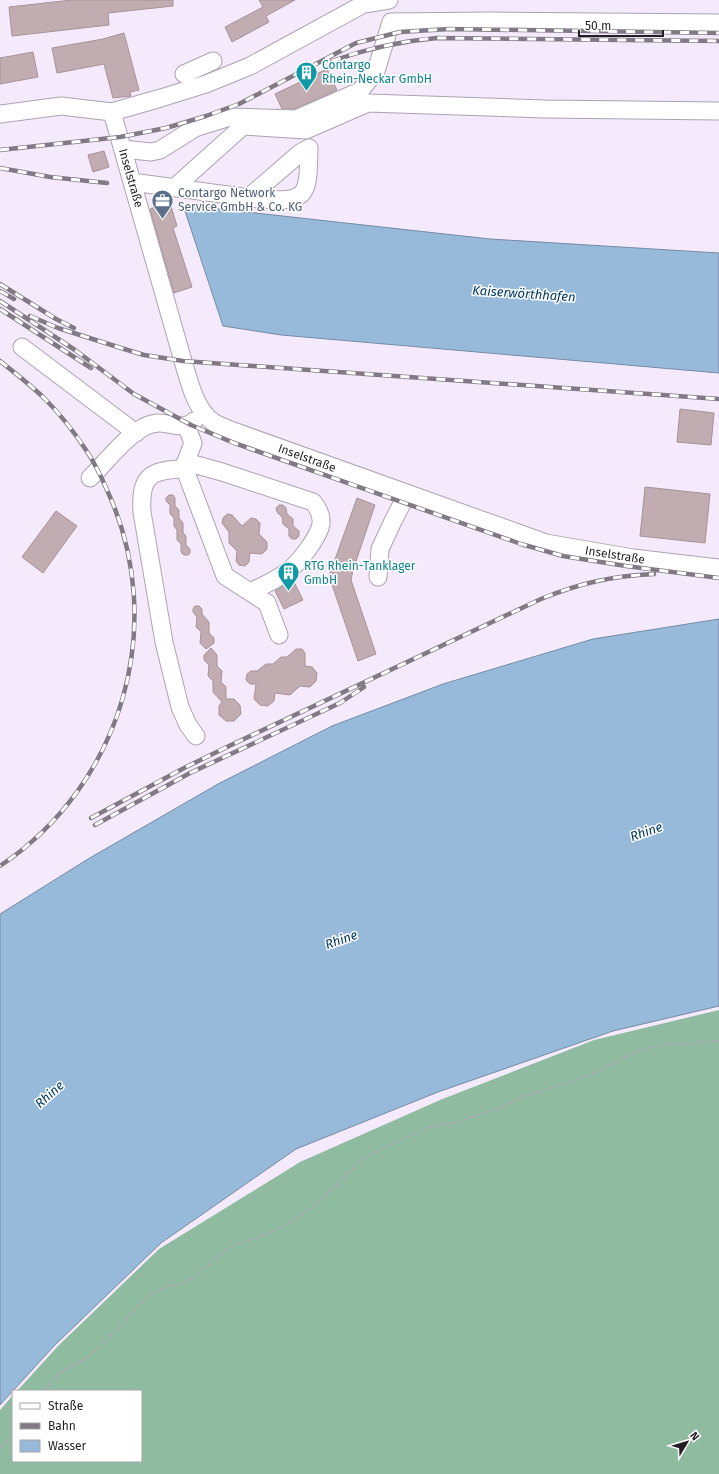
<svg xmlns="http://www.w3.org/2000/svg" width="719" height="1474" font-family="'Fira Sans',sans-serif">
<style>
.forest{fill:#8fbca1}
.water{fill:#97badb;stroke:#748ba4}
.building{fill:#c1acb2;stroke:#a69298}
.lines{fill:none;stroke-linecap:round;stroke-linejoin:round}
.minor-casing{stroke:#aca2b1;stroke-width:19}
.path{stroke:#b3aab8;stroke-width:2;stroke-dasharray:2 2;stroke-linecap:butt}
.minor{stroke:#fff;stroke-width:17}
.rail-casing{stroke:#817a85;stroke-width:4.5}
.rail{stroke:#fff;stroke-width:3;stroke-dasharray:9;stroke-linecap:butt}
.labels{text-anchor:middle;stroke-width:3;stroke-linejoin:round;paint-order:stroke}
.culture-label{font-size:12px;fill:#0d838f;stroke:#fff;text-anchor:start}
.street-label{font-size:12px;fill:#221e24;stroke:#fff}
.service-label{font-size:12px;fill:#4e5e75;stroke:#fff;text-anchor:start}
.water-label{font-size:13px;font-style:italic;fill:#003a64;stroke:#fff}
</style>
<rect width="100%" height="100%" fill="#f5eafb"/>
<path class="forest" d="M719 1010V1474H0V1410L13 1395V1461H141V1391H17L58 1346 159 1249 300 1162 440 1100 594 1040Z"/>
<path class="water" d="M183 205 490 239 719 253V373L281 335 223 326Z
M719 619V1006L613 1031 438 1092 296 1149 161 1243 54 1346 0 1405V914L88 859 218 784 332 726 443 684 593 639Z"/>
<path class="building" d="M72 0H173V6L108 13 109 25 12 36 9 7Z
M259 0H295L266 16 269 22 232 42 225 27 263 7Z
M124 33 139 90 130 92 131 96 113 98 104 64 57 73 52 48 103 39Z
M33 52 38 77 0 84V58Z
M327 69 337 90 294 109H282L275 94Z
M104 151 109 167 93 172 88 155Z
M171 206 177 226 173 228 192 287 174 293 150 209 155 207 156 210Z
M680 409 714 413 711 445 677 442Z
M645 487 710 494 705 543 640 536Z
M169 495H173L175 498V506L179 510V518L183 523V533L186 536V545L190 549V553L188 555H184L181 552V544L177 540V530L174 526V518L170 514V505L166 501V498Z
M357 498 375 505 353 570 351 580 376 654 358 661 329 576Z
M279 505H283L286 508 287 514 293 519V526L299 531V536L296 539H292L289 536V529L283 524 282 517 277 512 276 508Z
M56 511 77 526 43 573 22 557Z
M227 514 232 515 242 526 251 518 256 519 260 523 259 534 267 542V549L262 554 250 553 249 562 245 566 239 565 236 561 237 551 229 543V532L222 523 223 518Z
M293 580 303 600 284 609 275 591Z
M195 606H199L202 609V614L209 622V633L214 638V643L206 649 200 643 201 632 196 627 197 617 193 612V609Z
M211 648 217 655V666L222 671 221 682 226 687V699H234L240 705 241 714 234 721H226L219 715V706L222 702 213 692V681L208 676 209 665 204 660V655Z
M296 649H302L305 653V666L312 667 317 673 316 681 310 687 300 686 290 695 275 693 274 701 268 706 260 705 254 699 256 684H250L246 680 247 674 251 671H257L266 664H273L281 657H287Z"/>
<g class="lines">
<defs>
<path id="minor" d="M364 4 389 0
M184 74 213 61
M112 112 183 361C189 381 195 409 213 422 219 426 228 429 236 432L546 543 633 558 719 568
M0 114 61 106 112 112 161 98 206 84 250 66 371 0
M123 149 151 152 160 150 195 128 230 117 296 119 360 91 376 71 391 22 492 21 719 23
M132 182 258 199C309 203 308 196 309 148
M175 187 243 126 306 130 368 103 545 109 719 111
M249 197 300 153 309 148
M22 347 136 433
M186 425 193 443 183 469C149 470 140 477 142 512L164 642 180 707 188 725 196 736
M186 462 222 472 313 502C318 508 322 515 321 524 319 537 298 564 288 571 276 580 263 586 250 592
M184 467 225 576 267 603 279 635
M90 478C107 461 123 439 144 427 148 425 155 423 159 423 171 423 184 431 194 421
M378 577 380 549 393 521 407 494"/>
</defs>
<use href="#minor" class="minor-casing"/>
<path class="path" d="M43 1391 60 1373 91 1355 116 1331 130 1313 153 1293 167 1286 182 1284 192 1279 218 1256 230 1247 257 1238 283 1227 321 1201 361 1160 379 1150 427 1128 457 1122 502 1107 525 1096 579 1079 597 1072 622 1058 644 1049 667 1045 719 1041
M0 1448 13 1435"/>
<use href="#minor" class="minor"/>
<defs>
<path id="rail" d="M332 61C366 49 401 41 437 38L719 41
M0 150 120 137 166 128 206 116 239 104 356 43 400 32 449 29 719 33
M0 168 50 177 107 183
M0 284 56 319 74 328
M0 291 14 299
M0 301 75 350 134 394 191 425 234 443 521 544 563 556 626 566 719 578
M0 309 91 368
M30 316 58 328 121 348 144 355 183 361 719 399
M0 361C16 374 32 386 46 400 61 415 74 432 86 450 94 462 101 476 107 490 169 624 123 784 0 866
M91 818 186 767 227 747 541 599C580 583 612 576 654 574
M95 825 190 773 340 703 364 687"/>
</defs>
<use href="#rail" class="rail-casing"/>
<use href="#rail" class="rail"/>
</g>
<defs>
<symbol id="building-pin" viewBox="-11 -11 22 30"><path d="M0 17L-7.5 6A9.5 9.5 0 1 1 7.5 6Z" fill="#0f9aa8" stroke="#fff"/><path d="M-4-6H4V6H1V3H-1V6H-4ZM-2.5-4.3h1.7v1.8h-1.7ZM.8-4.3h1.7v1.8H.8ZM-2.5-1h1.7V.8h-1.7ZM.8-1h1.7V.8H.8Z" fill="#fff"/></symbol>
<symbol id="office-pin" viewBox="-11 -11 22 30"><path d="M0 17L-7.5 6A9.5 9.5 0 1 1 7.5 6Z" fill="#5c6f8a" stroke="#fff"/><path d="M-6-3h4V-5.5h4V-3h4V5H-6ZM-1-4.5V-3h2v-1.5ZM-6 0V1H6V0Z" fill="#fff"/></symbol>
</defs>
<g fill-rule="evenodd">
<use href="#building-pin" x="294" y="60" width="25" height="34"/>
<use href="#office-pin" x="150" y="188" width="25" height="34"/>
<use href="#building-pin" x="276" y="560" width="25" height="34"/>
</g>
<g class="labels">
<g class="culture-label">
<text x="322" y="69">Contargo<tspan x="322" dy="14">Rhein-Neckar GmbH</tspan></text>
<text x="304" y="570">RTG Rhein-Tanklager<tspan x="304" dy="14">GmbH</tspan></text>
</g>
<g class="street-label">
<text transform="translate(131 178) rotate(74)" y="4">Inselstraße</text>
<text transform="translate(307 458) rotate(20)" y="4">Inselstraße</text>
<text transform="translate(615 555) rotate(9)" y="4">Inselstraße</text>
</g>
<g class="service-label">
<text x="178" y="197">Contargo Network<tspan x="178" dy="14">Service GmbH &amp; Co. KG</tspan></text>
</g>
<g class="water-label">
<text transform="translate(524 293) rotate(4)" y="5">Kaiserwörthhafen</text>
<text transform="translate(646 831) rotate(-19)" y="5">Rhine</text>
<text transform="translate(341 939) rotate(-19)" y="5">Rhine</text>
<text transform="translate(49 1094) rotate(-42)" y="5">Rhine</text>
</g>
</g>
<rect x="12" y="1390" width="130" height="72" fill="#ffffff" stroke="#a7a5a7"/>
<rect x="20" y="1403" width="20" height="6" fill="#ffffff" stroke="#a7a5a7"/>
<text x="48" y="1410" font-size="12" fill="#221e24">Straße</text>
<rect x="20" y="1423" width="20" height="6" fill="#817a85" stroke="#a7a5a7"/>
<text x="48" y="1430" font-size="12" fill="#221e24">Bahn</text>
<rect x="20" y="1440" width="20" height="12" fill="#97badb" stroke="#a7a5a7"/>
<text x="48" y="1450" font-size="12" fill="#221e24">Wasser</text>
<g transform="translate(687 1442) rotate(52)" stroke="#ffffff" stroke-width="3" paint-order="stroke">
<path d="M0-3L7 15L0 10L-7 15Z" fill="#221e24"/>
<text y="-6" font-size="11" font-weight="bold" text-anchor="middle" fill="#221e24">N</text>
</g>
<path d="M579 30v6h84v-6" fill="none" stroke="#221e24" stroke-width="2"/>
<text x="585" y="30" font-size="12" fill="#221e24" stroke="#ffffff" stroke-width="3" paint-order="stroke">50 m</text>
</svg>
